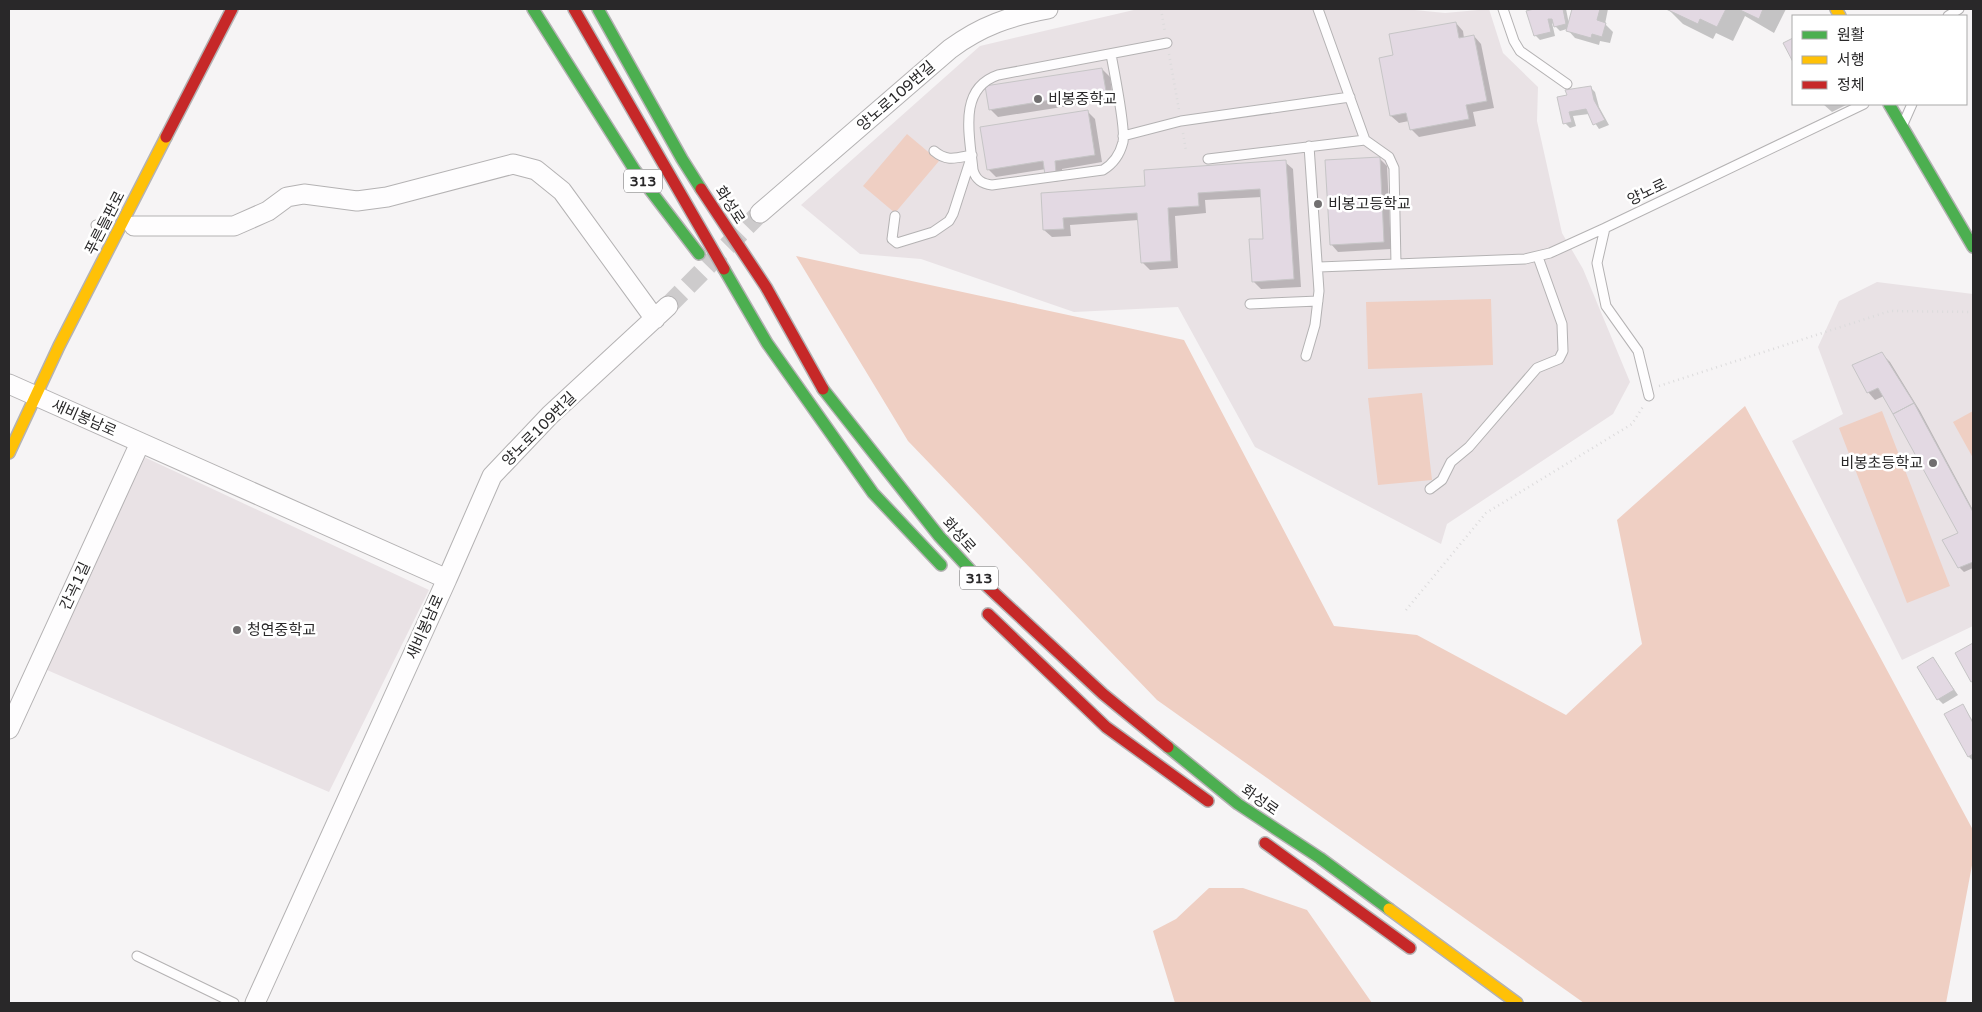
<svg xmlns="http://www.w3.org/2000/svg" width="1982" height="1012" font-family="'Varela Round','Noto Sans KR',sans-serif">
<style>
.built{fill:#e9e2e5}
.green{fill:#efcfc3}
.shadow{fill:#0003}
.building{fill:#e3d9e3;stroke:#c6c5c6}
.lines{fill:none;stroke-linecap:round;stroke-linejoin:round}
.street-tunnel{stroke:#cdcbcc;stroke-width:19;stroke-dasharray:19 9;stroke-linecap:butt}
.lane-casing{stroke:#b4b2b3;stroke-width:11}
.street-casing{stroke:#b4b2b3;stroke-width:21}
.fast-casing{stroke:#b4b2b3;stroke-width:14}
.slow-casing{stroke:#b4b2b3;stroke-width:14}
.jam-casing{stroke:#b4b2b3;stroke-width:14}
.path{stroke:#dcdbdc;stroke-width:2.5;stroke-dasharray:1 4;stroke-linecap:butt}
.lane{stroke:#fefdfe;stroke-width:9}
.street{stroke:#fefdfe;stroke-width:19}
.fast{stroke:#4caf50;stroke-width:11}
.slow{stroke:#ffc107;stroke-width:11}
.jam{stroke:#c62828;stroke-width:11}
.poi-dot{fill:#716f70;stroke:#fff;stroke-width:2}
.labels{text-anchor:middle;stroke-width:5;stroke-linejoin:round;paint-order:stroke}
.shield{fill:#fff;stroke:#696869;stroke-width:1}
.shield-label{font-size:14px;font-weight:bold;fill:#292829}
.street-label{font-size:15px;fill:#292829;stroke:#fff}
.poi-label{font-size:15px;fill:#292829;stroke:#fff;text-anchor:start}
</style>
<rect width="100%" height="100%" fill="#f6f4f5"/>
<path class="built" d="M1138 9H1405L1445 13 1489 9 1503 53 1538 87 1537 121 1562 233 1583 269 1630 382 1613 414 1447 524 1441 544 1255 447 1178 307 1074 312 921 259 860 254 801 205 980 46Z
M1877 282 1973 294V626L1902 660 1792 441 1843 414 1818 347 1839 301Z
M142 456 429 590 329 792 47 670Z"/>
<path class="green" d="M907 134 939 161 895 213 863 186Z
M796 256 1184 340 1334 626 1417 635 1566 715 1642 644 1617 520 1745 406 1973 830V860L1946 1003H1584L1157 700 908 441Z
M1491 299 1493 365 1368 369 1366 302Z
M1422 393 1432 480 1378 485 1368 398Z
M1882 411 1950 586 1907 603 1839 428Z
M1973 411V458L1953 422Z
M1209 888H1243L1307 910 1372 1003H1175L1153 931 1176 919Z"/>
<path class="shadow" d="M1540 9H1566L1569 24 1574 9H1608L1605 24 1613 32 1610 43 1600 41 1599 45 1575 38 1567 29 1560 31 1552 23 1555 36 1540 40 1535 35 1528 12Z
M1668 9H1786L1774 33 1745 16 1733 41 1716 33 1713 39 1683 24Z
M1456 23 1463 31 1464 38 1474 36 1481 44 1494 108 1473 112 1476 126 1419 137 1411 129 1409 121 1399 123 1391 116 1395 56Z
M1102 69 1110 77 1113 99 998 117 990 109Z
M1590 87 1595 92 1599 107 1609 125 1599 129 1589 114 1573 116 1576 126 1570 128 1565 123 1568 96Z
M1823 104H1848L1832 112Z
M1087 111 1095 119 1102 162 1062 169 1063 180 1054 182 1047 174 1046 169 996 177 988 169Z
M1379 158 1387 166 1391 249 1338 252 1331 244Z
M1285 162 1293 169 1301 287 1261 289 1254 282 1265 240 1262 197 1205 200 1206 213 1175 216 1178 268 1150 270 1142 262 1139 220 1070 225 1071 236 1052 237 1044 230 1042 194 1146 187Z
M1882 354 1890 362 1920 411 1973 510V568L1964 572 1959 567V534L1884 396 1875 400 1868 392Z
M1933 659 1958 695 1943 704 1938 699Z
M1962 705 1973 721V761L1969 757Z"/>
<path class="building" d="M1534 9H1563L1566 24 1554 27 1552 19H1548L1551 32 1534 36 1526 11Z
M1572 9H1600L1597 20 1606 23 1602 37 1592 34 1591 38 1566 31Z
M1666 9H1726L1717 27 1700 19 1698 24Z
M1738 9H1763L1759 19Z
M1456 22 1459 38 1474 35 1487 101 1466 105 1469 119 1410 130 1406 113 1390 116 1379 58 1393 55 1389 34Z
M1793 38V62L1783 43Z
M1102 68 1106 91 989 110 985 86Z
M1591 86 1594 100 1605 120 1593 125 1586 109 1569 112 1572 122 1563 124 1557 97 1567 95 1565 90Z
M1088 110 1095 155 1055 161 1056 173 1045 175 1043 161 987 170 980 127Z
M1380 157 1384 242 1330 245 1325 160Z
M1286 160 1294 279 1252 282 1249 239H1263L1260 189 1198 193 1199 206 1168 208 1171 261 1141 263 1137 213 1063 218 1064 229 1043 230 1041 193 1145 186 1144 170Z
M1882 352 1914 403 1893 414 1878 388 1867 393 1852 365Z
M1914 403 1973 512V562L1958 568 1942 540 1958 533 1893 414Z
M1973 643V681L1971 682 1955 653Z
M1933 657 1954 690 1937 700 1917 667Z
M1963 704 1973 723V754L1968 757 1944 714Z"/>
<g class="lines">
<path class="street-tunnel" d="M668 306 760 213"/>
<defs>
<path id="lane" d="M1318 9 1365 140 1389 157 1394 168 1396 264
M1503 9 1514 41 1520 51 1567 84
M1948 16 1959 9
M1111 54C1114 72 1126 128 1123 142 1120 154 1113 164 1103 170L992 185C982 184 976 180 973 170 970 137 957 89 998 75L1167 43
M1904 122 1912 104
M1123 136 1181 121 1350 97
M1208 159 1365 140
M895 216 892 239 897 243 933 232 949 221 953 214 972 155C956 158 947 162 934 151
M96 225 103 227
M1319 267 1525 259 1550 253 1605 228
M1250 304 1318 301
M1306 356 1315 325 1319 291 1309 146
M1649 396 1638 351 1606 306 1597 263 1605 228 1864 104
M1430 489 1442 480 1451 462 1469 447 1537 368 1559 359 1563 351 1562 324 1538 257
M137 956 234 1003"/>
<path id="street" d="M760 213 950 49C981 26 1010 16 1048 9
M134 226H234L268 211 287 197 304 194 357 201 387 197 513 164 536 170 562 191 655 319
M9 384 447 579 255 1003
M447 579 492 476 550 415 668 306
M9 729 140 443"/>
<path id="fast" d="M533 9 634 169 699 254
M598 9 682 159 701 189
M1889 104 1973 247
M724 269 767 343 873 493 941 565
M823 389 939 536 975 575
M1168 747 1238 804 1320 858 1389 909"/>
<path id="slow" d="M1836 9 1840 16
M9 453 59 346 166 137
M1389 909 1517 1003"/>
<path id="jam" d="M574 9 724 269
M166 137 232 9
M701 189 766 287 823 389
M975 575 1103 694 1168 747
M988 614 1106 727 1208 801
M1265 843 1410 948"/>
</defs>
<use href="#lane" class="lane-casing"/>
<use href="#street" class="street-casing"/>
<use href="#fast" class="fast-casing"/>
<use href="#slow" class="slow-casing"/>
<use href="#jam" class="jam-casing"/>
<path class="path" d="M1161 9 1165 32
M1169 54 1179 110
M1183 133 1186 151
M1659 386 1890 311 1973 312
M1406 610 1486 513 1632 424 1644 405"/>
<use href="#lane" class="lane"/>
<use href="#street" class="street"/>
<use href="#fast" class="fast"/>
<use href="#slow" class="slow"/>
<use href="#jam" class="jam"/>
</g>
<g class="poi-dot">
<circle cx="1038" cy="99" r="5"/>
<circle cx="1318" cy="204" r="5"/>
<circle cx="1933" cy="463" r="5"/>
<circle cx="237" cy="630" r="5"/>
</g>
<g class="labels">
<g class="shield">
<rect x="624" y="169.5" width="38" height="23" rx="4"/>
<rect x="960" y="566.5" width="38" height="23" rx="4"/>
</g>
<g class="shield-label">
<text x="643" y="186">313</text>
<text x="979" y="583">313</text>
</g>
<g class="street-label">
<text transform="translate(896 96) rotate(-41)" y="5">양노로109번길</text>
<text transform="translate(1647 192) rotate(-26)" y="5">양노로</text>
<text transform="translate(730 205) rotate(57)" y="5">화성로</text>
<text transform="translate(105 223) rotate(-63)" y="5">푸른들판로</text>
<text transform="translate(84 418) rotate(24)" y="5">새비봉남로</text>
<text transform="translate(539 429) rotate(-45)" y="5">양노로109번길</text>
<text transform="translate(959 535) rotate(48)" y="5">화성로</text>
<text transform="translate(75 586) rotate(-65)" y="5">간곡1길</text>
<text transform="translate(425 627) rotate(-66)" y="5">새비봉남로</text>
<text transform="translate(1260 800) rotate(35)" y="5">화성로</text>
</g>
<g class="poi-label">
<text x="1048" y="104">비봉중학교</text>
<text x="1328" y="209">비봉고등학교</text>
<text x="1923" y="468" text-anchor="end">비봉초등학교</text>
<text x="247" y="635">청연중학교</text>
</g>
</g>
<rect width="1982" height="1012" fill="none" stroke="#292829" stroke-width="20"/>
<rect x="1792" y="15" width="175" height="90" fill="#ffffff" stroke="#a9a9a9"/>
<rect x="1802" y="31" width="25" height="8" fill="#4caf50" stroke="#a9a9a9"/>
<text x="1837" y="40" font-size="15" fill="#292829">원활</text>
<rect x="1802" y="56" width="25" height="8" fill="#ffc107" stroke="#a9a9a9"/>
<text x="1837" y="65" font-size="15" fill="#292829">서행</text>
<rect x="1802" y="81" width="25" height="8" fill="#c62828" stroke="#a9a9a9"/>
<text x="1837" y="90" font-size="15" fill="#292829">정체</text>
</svg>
